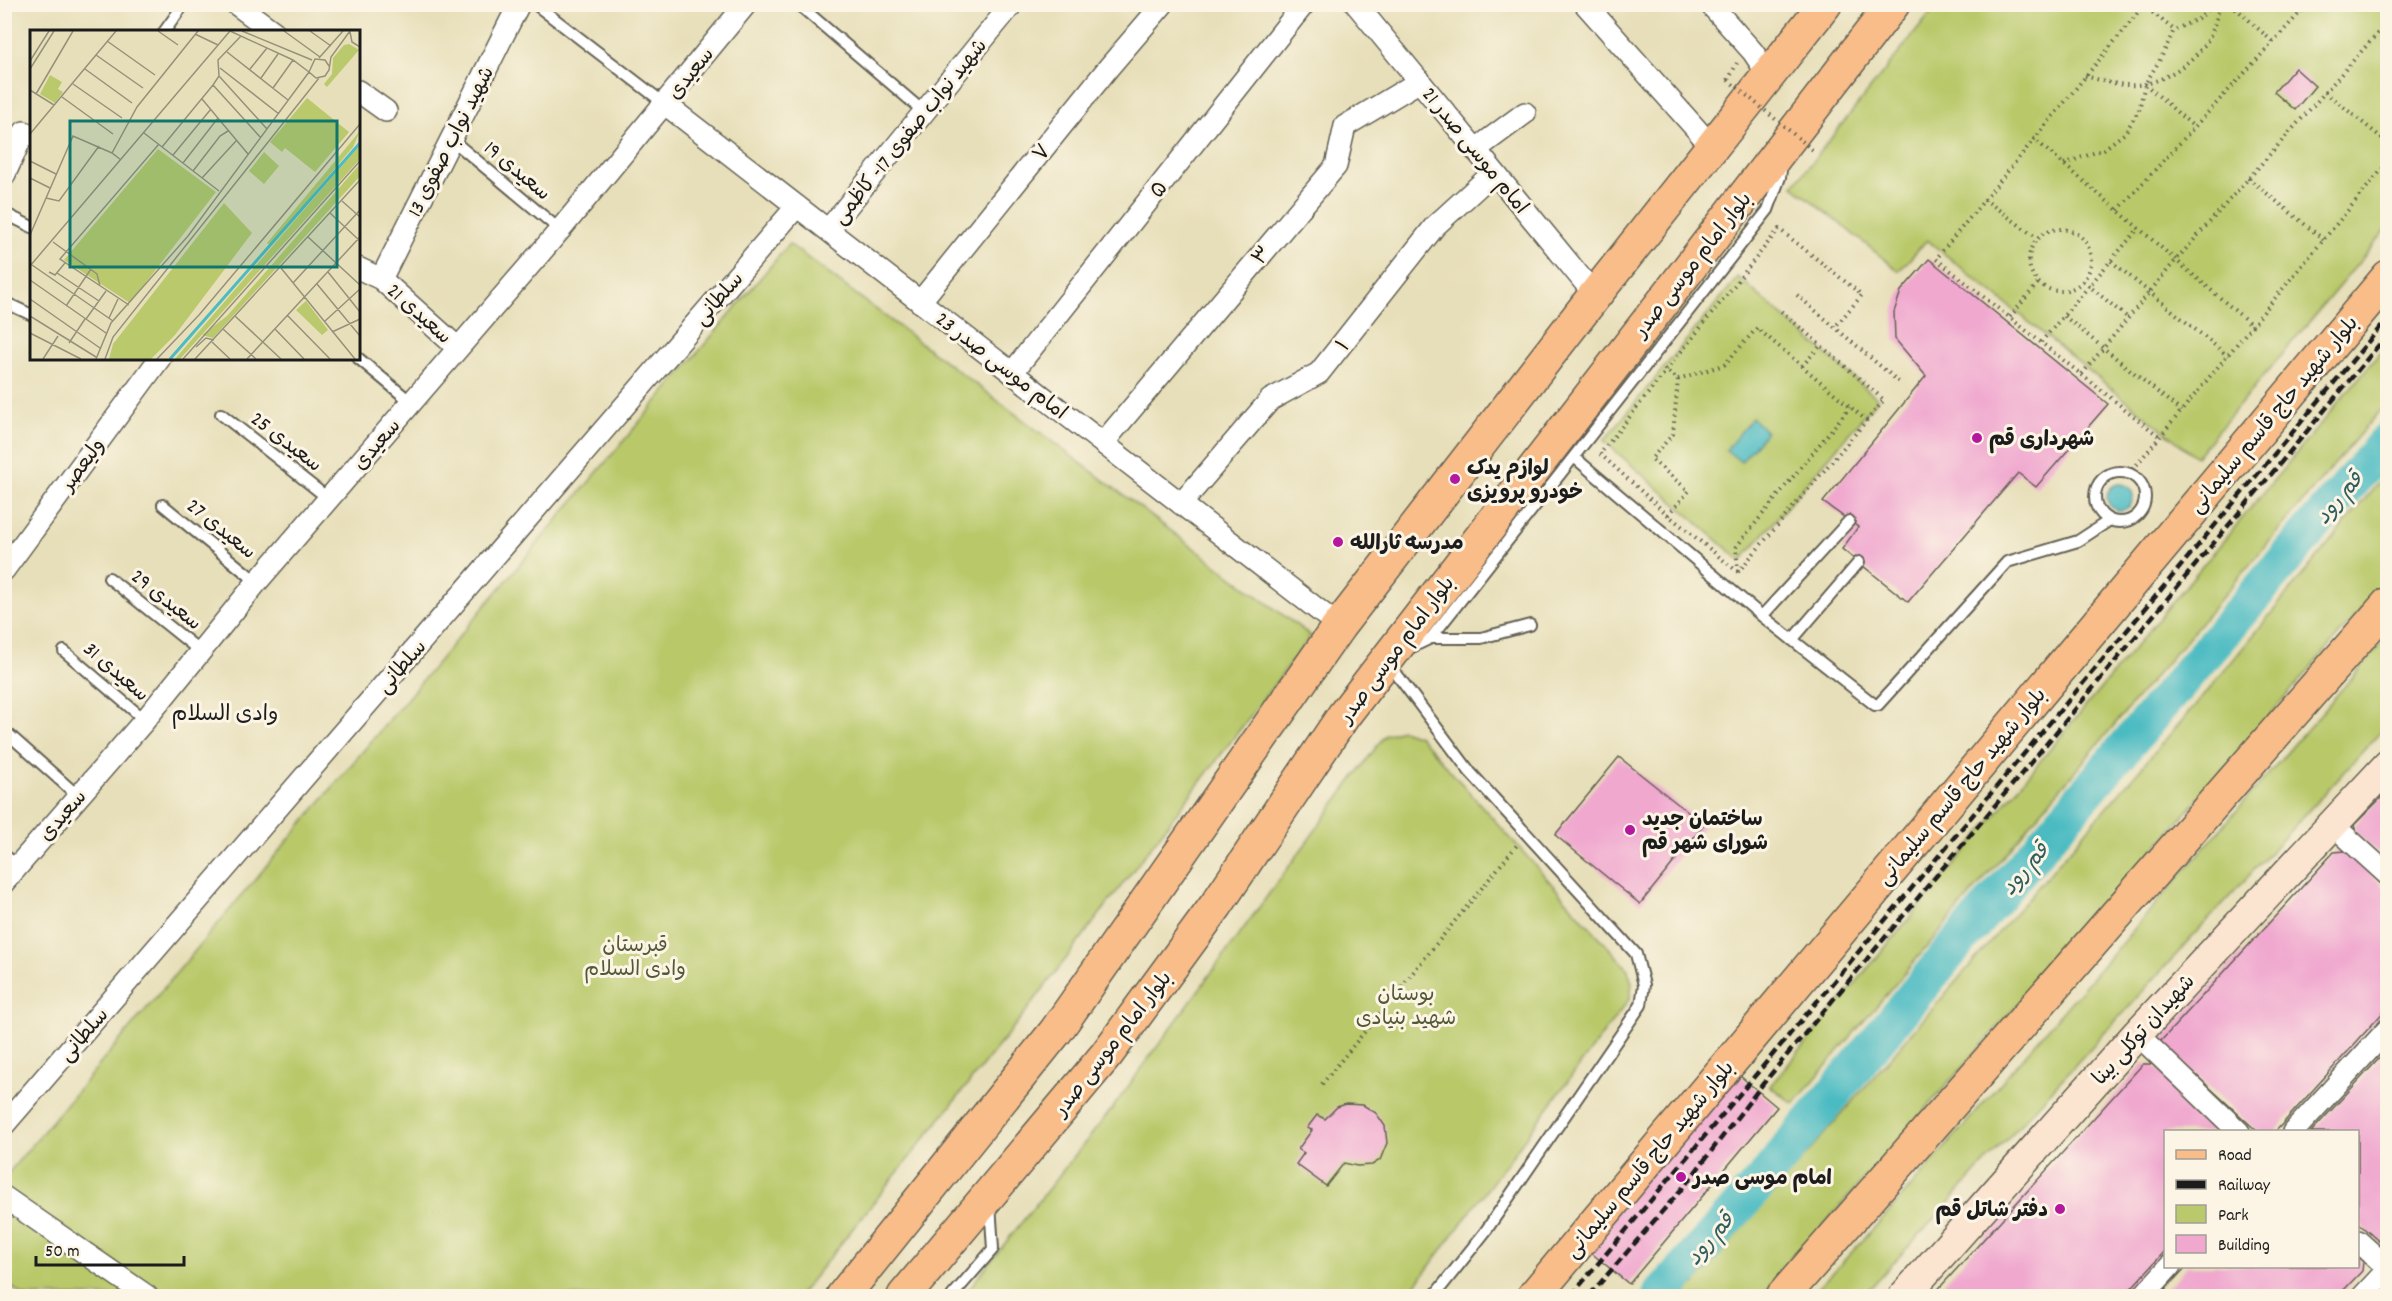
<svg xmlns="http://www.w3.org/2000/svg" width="2392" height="1301" font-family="Dekko,'Playpen Sans Arabic',sans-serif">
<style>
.green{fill:#b9c96b;stroke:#6a7244;stroke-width:1.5}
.water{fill:#4cbbc2;stroke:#346c6f;stroke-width:1.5}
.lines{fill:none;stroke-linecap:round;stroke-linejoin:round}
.river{stroke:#4cbbc2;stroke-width:36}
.building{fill:#f0a8cf}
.lane-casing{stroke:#636053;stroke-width:14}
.street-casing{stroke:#636053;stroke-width:24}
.secondary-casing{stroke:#636053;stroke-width:33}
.primary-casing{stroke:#636053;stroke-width:36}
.path{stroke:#636053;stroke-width:4;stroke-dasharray:1.5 4.5;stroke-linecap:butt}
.lane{stroke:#fff;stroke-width:10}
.street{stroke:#fff;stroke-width:21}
.secondary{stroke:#fce5d0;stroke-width:30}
.primary{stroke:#f8bd89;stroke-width:33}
.rail{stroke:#1c1c1c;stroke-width:4.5;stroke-dasharray:9 4.5;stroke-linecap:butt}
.path-bridge{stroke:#636053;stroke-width:4;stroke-dasharray:1.5 4.5;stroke-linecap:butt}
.poi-dot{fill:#b5179e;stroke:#fcf5e5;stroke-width:2}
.labels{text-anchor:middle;stroke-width:6;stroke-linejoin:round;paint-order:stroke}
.street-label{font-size:21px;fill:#1c1c1c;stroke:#fcf5e5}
.poi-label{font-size:21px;font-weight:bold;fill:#1c1c1c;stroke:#fcf5e5;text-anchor:start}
.park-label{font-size:21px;fill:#535938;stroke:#fcf5e5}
.water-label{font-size:22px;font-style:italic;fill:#2f5c5e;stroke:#fcf5e5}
.neighbourhood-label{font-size:22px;fill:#1c1c1c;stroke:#fcf5e5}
.inset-river{fill:none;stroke:#4cbbc2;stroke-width:3}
.inset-road{fill:none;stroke:#96917a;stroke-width:1.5}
.view{fill:#0f766e;fill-opacity:0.15;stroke:#0f766e;stroke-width:3}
.inset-edge{fill:none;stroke:#1c1c1c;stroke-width:3}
</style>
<rect width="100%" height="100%" fill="#fcf5e5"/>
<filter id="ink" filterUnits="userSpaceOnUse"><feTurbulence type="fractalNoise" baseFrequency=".0167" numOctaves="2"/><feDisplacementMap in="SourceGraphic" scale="12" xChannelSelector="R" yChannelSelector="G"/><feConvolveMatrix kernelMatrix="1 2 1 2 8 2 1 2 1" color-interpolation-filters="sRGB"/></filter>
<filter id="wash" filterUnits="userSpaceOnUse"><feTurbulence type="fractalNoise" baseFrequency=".008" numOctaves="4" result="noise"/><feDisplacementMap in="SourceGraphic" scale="24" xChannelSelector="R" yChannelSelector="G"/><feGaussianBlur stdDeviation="1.35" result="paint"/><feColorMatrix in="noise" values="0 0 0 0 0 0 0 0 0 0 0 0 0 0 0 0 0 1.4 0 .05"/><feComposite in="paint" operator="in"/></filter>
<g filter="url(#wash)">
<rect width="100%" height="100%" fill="#e7dfb9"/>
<path class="green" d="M1937 5H2387V229L2196 457 1927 240 1899 271 1793 186Z
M789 244 1311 636 1024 1014 799 1296H25L5 1283V1177Z
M1738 277 1878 399 1741 561 1604 441Z
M2387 344V402L1794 1104 1770 1086Z
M2387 472V579L2179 821 1761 1296H1684L2210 688Z
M2387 637V725L1863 1296H1811L1889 1212Z
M1402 730 1419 736 1627 968 1632 983 1630 998 1420 1279 1406 1296H963L1111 1110 1385 735Z"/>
<path class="water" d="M1752 418 1767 432 1741 462 1726 450Z
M2107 497a13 13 0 1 1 26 0a13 13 0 1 1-26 0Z"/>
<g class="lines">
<path class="river" d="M1660 1296 1765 1177 1939 965 2388 439"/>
</g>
<g id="blocks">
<path class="building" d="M2295 68 2315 86 2295 110 2274 92Z
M1929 259 2108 404 2036 487 2018 473 1908 602 1842 549 1858 527 1823 502 1926 376 1895 339 1894 312 1901 291Z
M1619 757 1704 825 1640 904 1555 835Z
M2388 791V861L2356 833 2354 825Z
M2346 851 2388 890V1007L2275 1132H2258L2160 1042 2334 852Z
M2388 1049V1243L2382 1244 2358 1223V1132H2311Z
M2143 1064H2152L2224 1132H2166V1250L2124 1296H1932Z
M1733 1070 1777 1107 1629 1284 1584 1247Z
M1346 1104 1363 1105 1376 1113 1385 1126 1387 1143 1380 1160 1372 1165 1357 1166 1344 1163 1326 1186 1296 1164 1304 1153 1298 1149 1312 1130 1307 1128 1317 1115 1325 1119 1337 1107Z
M2358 1257 2363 1262 2362 1271 2338 1296H2159L2187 1266H2358Z"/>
</g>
</g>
<g filter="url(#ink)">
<use href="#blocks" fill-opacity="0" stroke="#636053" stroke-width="1.5"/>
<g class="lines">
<defs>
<path id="lane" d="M535 4 665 104
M798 4 924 112
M164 32 184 4
M451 139 560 230
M4 213 32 227
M4 302 32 315
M358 358 412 403
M221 414 329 499
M1574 457 1762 616 1875 705H1878L2007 562 2078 541 2110 520
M2095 497a25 25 0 1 1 50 0a25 25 0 1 1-50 0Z
M163 505 257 582
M109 578 200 651
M1762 616 1849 521
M1431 638H1481L1530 625
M1792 640 1859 562
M1410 648 1431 638 1768 210 1780 177 1782 163
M64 651 145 720
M1389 664 1470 772 1636 954 1644 985 1641 1005 1485 1232 1434 1296
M6 732 78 796
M4 855 18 866
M952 1296 993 1249 990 1204"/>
<path id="street" d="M236 4 274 32
M1356 4 1595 295
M1585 4 1713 148
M1710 4 1753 52 1769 76
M358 91 386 111
M665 104 1339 626
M1475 150 1525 113
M4 176 24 132 32 135
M828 230 1012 4
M358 268 381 279 458 348
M381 279 519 4
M920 302 1109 67 1163 4
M1012 373 1304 4
M1103 443 1336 166 1345 126 1420 81
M1181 504 1270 400 1319 373 1435 226 1493 173
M4 570 160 358
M2333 825 2388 875
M4 882 145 720 257 582 560 230 746 4
M2137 1034 2239 1132
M4 1125 797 206
M2293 1132 2388 1029
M4 1197 147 1296
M2358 1241 2388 1268
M2143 1296 2170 1266
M2363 1296 2388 1269"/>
<path id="secondary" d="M1904 1296 2137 1034 2388 765"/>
<path id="primary" d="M843 1296 1056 1031 1339 626 1595 295 1825 4
M904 1296 1107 1054 1217 904 1344 715 1893 4
M1534 1296 2388 277
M1783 1296 2388 604"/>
</defs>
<use href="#lane" class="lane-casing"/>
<use href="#street" class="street-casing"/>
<use href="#secondary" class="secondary-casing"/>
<use href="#primary" class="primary-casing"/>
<path class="path" d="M2145 4 1936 259 2160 437
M2231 4 2273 42
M2290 4 2300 13
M2143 5 2174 30
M2085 76C2104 81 2125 88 2145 84 2169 79 2195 60 2208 40 2214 30 2217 16 2220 4
M1728 80 1737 63
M2145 84 2194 127
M2325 92 2388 143
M2033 138 2253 326
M2064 164 2104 149 2125 133 2139 110 2145 84 2161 58 2174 30 2200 18 2213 4
M2248 178 2324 240
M1984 199 2037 238
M2118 210 2308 4
M2029 260a31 31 0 1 1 62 0a31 31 0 1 1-62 0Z
M2111 261 2228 356
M2083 281 2128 318
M1797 295 1899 382
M2064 316 2181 411
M2010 317 2038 283
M2041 342 2139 228
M1802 366 1821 345
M1664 369 1678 379
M2082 374 2176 260 2384 26
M1678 379 1724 365 1757 328 1867 421
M2129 474 2388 162
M1668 515 1689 491 1651 459 1673 434 1678 379
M1738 571 1736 547 1850 407
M1738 572 1668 515 1600 454 1779 229 1862 295 1835 327
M1738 572 1884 400 1781 311
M1322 1084 1517 845"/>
<use href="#lane" class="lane"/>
<use href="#street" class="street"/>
<use href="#secondary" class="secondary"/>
<use href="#primary" class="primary"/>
<path class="rail" d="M1571 1296 2388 318
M1589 1296 1686 1184 1762 1085 2388 334"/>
<path class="path-bridge" d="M1728 80 1814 151"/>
</g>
</g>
<g class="poi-dot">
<circle cx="1977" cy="438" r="6"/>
<circle cx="1455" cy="479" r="6"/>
<circle cx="1338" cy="542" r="6"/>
<circle cx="1630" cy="830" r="6"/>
<circle cx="1681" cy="1177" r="6"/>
<circle cx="2060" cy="1209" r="6"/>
</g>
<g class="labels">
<g class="street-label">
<text transform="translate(690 73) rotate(-51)" y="7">سعیدی</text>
<text transform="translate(909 131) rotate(-51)" y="7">شهید نواب صفوی 17- کاظمی</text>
<text transform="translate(450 141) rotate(-63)" y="7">شهید نواب صفوی 13</text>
<text transform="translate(1476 150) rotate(51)" y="7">امام موسی صدر 21</text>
<text transform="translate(1041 152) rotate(-51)" y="7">۷</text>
<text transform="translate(518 170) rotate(40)" y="7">سعیدی 19</text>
<text transform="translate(1158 189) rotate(-52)" y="7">۵</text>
<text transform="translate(1261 255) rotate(-50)" y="7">۳</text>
<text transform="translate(1692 264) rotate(-52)" y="7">بلوار امام موسی صدر</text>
<text transform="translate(718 298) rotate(-49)" y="7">سلطانی</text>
<text transform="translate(420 313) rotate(42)" y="7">سعیدی 21</text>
<text transform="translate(1342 345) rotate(-52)" y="7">۱</text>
<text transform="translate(1002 365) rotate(38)" y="7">امام موسی صدر 23</text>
<text transform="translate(2273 414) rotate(-50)" y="7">بلوار شهید حاج قاسم سلیمانی</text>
<text transform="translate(287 441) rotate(38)" y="7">سعیدی 25</text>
<text transform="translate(376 444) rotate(-49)" y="7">سعیدی</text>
<text transform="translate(82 464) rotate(-54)" y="7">ولیعصر</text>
<text transform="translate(222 528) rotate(39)" y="7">سعیدی 27</text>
<text transform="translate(167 599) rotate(39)" y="7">سعیدی 29</text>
<text transform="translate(1396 649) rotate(-53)" y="7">بلوار امام موسی صدر</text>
<text transform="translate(401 666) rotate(-49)" y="7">سلطانی</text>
<text transform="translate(117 671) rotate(41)" y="7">سعیدی 31</text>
<text transform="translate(1961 786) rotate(-50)" y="7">بلوار شهید حاج قاسم سلیمانی</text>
<text transform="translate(62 815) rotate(-49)" y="7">سعیدی</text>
<text transform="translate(2143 1029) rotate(-48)" y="7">شهیدان توکلی بینا</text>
<text transform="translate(83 1034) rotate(-49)" y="7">سلطانی</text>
<text transform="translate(1112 1043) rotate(-52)" y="7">بلوار امام موسی صدر</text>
<text transform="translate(1649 1159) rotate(-50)" y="7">بلوار شهید حاج قاسم سلیمانی</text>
</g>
<g class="poi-label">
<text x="1989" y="445">شهرداری قم</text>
<text x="1467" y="474">لوازم یدک<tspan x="1467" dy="24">خودرو پرویزی</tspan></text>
<text x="1350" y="549">مدرسه ثارالله</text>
<text x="1642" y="825">ساختمان جدید<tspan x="1642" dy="24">شورای شهر قم</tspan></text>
<text x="1693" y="1184">امام موسی صدر</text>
<text x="2048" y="1216" text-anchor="end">دفتر شاتل قم</text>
</g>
<g class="park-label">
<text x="635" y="951">قبرستان<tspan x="635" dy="24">وادی السلام</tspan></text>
<text x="1406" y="1000">بوستان<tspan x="1406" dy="24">شهید بنیادی</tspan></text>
</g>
<g class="water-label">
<text transform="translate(2338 497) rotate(-50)" y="8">قم رود</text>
<text transform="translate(2024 868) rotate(-50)" y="8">قم رود</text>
<text transform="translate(1709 1238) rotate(-50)" y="8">قم رود</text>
</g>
<g class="neighbourhood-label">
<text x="225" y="720">وادی السلام</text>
</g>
</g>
<g transform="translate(30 30)">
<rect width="330" height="330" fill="#e7dfb9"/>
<path d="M319 14 329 20 297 57 294 54 302 44 303 28 314 15ZM20 45 32 52 28 59 33 62 25 73 10 64ZM277 68 319 102 285 142 255 118 252 122 240 112ZM330 101 323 117 240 215 237 213ZM330 115V129L150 329H145ZM128 119 186 162 100 273 34 230ZM234 122 249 136 234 154 219 141ZM330 134V146L183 308 172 305 197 286ZM194 173 222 203 145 305 121 329H79L83 314ZM276 271 298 300 292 305 266 280Z" fill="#b9c96b"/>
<path class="inset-river" d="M140 329 330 113"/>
<path class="inset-road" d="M128 1 148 15M200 1 263 30 279 42M212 1 282 30M254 1 290 27M280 1 301 16M320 2 322 12 330 17M165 4 188 15M77 11 125 45M197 22 258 70M66 25 113 58M289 28 313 1M0 31 19 1M299 36 295 30 285 29 279 42 286 48 295 46 299 40 301 27 320 1M190 38 249 84M0 39 24 1M55 39 102 73M220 39 237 18M189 46 237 99M231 48 248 24M43 54 92 88M183 55 231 108M243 58 263 30M0 60 24 75M6 64 43 1M32 67 83 104M172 69 218 124M114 103 189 161M0 104 86 1M132 117 183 55 189 46 188 30 211 6M82 123 107 77 168 1M143 125 181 79M0 131 26 144M153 133 188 88M163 141 190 106 198 101M0 148 20 158M172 148 206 111M16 168 29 171 69 116M312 171 330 187M300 183 330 211M0 205 43 106 82 123 91 130M278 207 330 255M23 212 67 244 70 256M2 235 83 291M0 236 200 1M251 238 325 329M19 242 25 245 35 233M298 242 330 282M27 243 69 271M0 250 76 303M263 253 330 180M287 254 330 306M0 269 70 318M99 275 30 229 129 114M36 276 61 239M257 285 300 329M0 286 66 327M205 286 251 329M79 288 88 269M56 289 76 261M295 291 330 259M193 299 226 329M245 299 274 329M302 302 330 289M0 303 51 329M182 312 200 329M39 313 55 289M166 317 176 308 184 310M13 329 28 306M66 329 81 293 158 206 279 42M75 329 83 307 289 48M127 329 169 285 330 94M153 329 330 131M165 329 330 150M217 329 330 207"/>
<path class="view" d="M40 91H307V237H40Z"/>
<rect width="330" height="330" class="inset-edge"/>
</g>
<rect width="2392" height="1301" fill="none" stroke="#fcf5e5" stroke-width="24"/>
<rect x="2164" y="1130" width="195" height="138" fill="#fcf5e5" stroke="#a29e95" stroke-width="1.5"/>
<rect x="2176" y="1150" width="30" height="9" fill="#f8bd89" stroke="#a29e95" stroke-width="1.5"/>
<text x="2218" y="1160" font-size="18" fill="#1c1c1c">Road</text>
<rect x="2176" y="1180" width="30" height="9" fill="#1c1c1c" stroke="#a29e95" stroke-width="1.5"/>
<text x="2218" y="1190" font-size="18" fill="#1c1c1c">Railway</text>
<rect x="2176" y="1205" width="30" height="18" fill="#b9c96b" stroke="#a29e95" stroke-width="1.5"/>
<text x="2218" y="1220" font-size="18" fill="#1c1c1c">Park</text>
<rect x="2176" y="1235" width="30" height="18" fill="#f0a8cf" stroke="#a29e95" stroke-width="1.5"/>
<text x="2218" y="1250" font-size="18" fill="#1c1c1c">Building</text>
<path d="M36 1256v9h148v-9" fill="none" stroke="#1c1c1c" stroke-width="3"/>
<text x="45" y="1256" font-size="18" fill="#1c1c1c" stroke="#fcf5e5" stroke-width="4.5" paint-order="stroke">50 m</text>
</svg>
